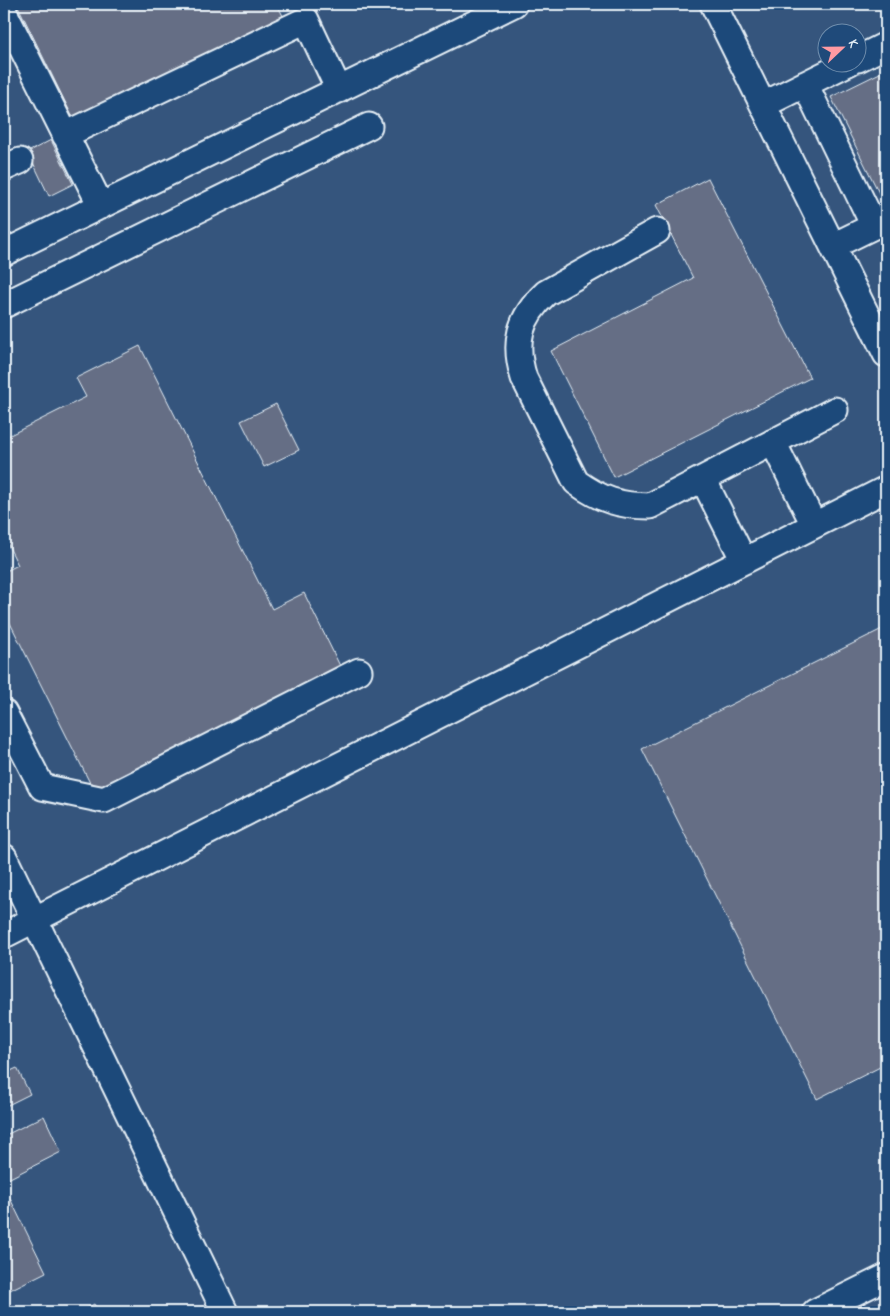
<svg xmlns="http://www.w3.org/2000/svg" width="890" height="1316" font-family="'Indie Flower',sans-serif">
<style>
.built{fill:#34557d;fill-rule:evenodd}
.building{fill:#656e85;stroke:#e8f1f8}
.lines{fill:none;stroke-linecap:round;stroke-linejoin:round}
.minor-casing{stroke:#e8f1f8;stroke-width:29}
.minor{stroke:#1f4a7a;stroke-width:25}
</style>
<rect width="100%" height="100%" fill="#1f4a7a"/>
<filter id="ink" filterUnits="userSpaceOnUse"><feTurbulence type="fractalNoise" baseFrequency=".02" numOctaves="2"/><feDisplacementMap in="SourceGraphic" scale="10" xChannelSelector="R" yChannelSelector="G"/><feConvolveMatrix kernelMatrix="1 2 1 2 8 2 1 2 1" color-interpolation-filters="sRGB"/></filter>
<g filter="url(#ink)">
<path class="built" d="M4 4H886V1312H4ZM828 32H858V62H828Z"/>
<path class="building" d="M17 4H277L284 18 75 122Z
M886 70V197L882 199 831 97Z
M51 140 73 184 49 196 28 152Z
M708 178 810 378 614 477 551 351 693 278 656 205Z
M140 346 272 609 304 593 342 670 96 795 4 611V572L18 565 4 537V438L86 397 76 378Z
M276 404 299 450 264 467 241 421Z
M886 627V1064L817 1099 642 749Z
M17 1068 30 1094 4 1107V1074Z
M44 1116 61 1152 4 1181V1136Z
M4 1186 46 1272 4 1293Z
M94 1304 99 1312H80Z"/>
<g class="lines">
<defs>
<path id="minor" d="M713 4 886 354
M4 12 101 206
M858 59 886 45
M805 84 874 226
M763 105 850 62
M65 135 306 20 339 90
M4 168 20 161
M657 231 546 293C519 318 513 343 524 378L576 482C601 500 620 506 650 506L835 410
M833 246 886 220
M4 253 514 4
M4 305 369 126
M773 442 814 525
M703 479 744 561
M4 713 42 787 104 800 359 671
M4 857 225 1312
M4 935 886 489
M815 1312 886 1277"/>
</defs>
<use href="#minor" class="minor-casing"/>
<use href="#minor" class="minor"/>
</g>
</g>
<rect width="890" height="1316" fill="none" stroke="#1f4a7a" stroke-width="20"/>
<rect x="10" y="10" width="870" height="1296" fill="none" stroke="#e8f1f8" stroke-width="2" filter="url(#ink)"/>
<g transform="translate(842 48) rotate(68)"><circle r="24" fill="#1f4a7a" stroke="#6f8dac"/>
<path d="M0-4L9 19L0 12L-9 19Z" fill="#ff9aa2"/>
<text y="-8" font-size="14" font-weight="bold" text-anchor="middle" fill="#e8f1f8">K</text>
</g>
</svg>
